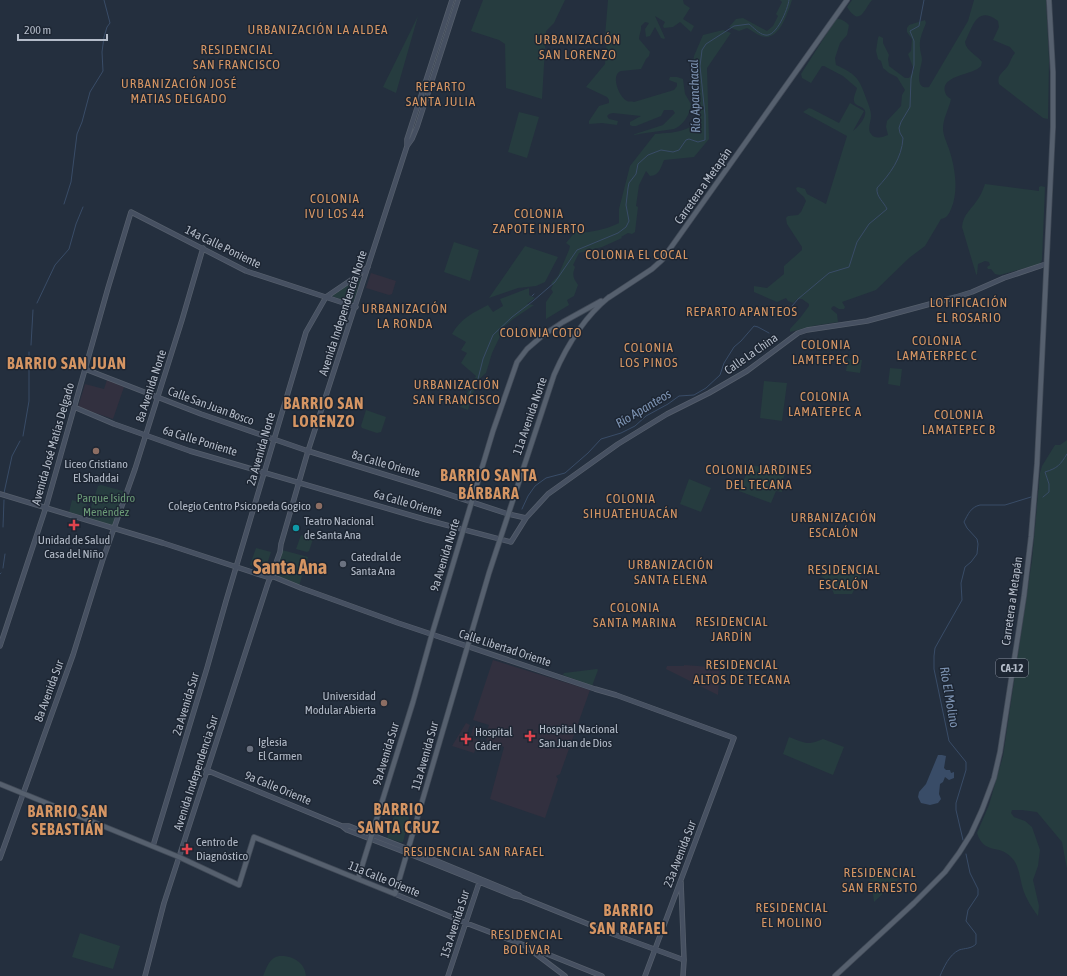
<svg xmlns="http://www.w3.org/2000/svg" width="1067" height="976" font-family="'Asap Condensed',sans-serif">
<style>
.medical{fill:#32303f}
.green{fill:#263c3f}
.water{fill:#394c67}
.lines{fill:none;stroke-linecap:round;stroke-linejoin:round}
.stream{stroke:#394c67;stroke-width:1}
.secondary-casing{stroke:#565f6c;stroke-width:5.5}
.primary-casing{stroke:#414a57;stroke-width:6}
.secondary{stroke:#465061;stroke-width:4}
.primary{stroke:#56606e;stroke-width:4.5}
.education-dot{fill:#8d6e63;stroke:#1d2633;stroke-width:1.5}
.health-dot{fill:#e0444e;stroke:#1d2633;stroke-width:1.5}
.culture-dot{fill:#0f9aa8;stroke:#1d2633;stroke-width:1.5}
.worship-dot{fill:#6b7280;stroke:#1d2633;stroke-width:1.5}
.labels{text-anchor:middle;stroke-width:3;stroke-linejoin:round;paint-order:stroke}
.shield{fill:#1d2633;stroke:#878f9c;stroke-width:1}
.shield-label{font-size:11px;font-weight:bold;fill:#b4bcc9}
.street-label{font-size:12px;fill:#b4bcc9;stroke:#1d2633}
.poi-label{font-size:12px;fill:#b4bcc9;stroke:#1d2633;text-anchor:start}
.park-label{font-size:12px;fill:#6b9a76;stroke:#1d2633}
.neighbourhood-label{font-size:13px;letter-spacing:1px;fill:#d59563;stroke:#1d2633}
.water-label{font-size:13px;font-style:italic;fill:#7c92b1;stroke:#1d2633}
.district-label{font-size:16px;font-weight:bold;letter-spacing:1px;fill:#d59563;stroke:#1d2633}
.town-label{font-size:20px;font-weight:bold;fill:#d59563;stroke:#1d2633}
</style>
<rect width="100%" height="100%" fill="#242f3e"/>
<path class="medical" d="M371 273 396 281 392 294 389 295 366 288Z
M107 380 124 387 113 419 78 407 85 384 104 389Z
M493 660 590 690 560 774 556 776 558 779 545 818 490 799 504 747 486 740 489 732 487 731 489 725 473 720Z
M684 665 712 667 720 666 718 695 666 669 667 666H684Z
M466 723 470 725 466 736 470 737 474 726 476 727 473 738 479 740 474 753 452 746Z"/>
<path class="green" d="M483 0H565L554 23 546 31 542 99 506 88 505 44 499 40 471 31Z
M608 0H683L684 4 690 8 683 19 694 26 691 32 680 22 673 27 664 28 663 26 665 22 655 16 665 38 664 39 661 38 655 27 650 36 646 37 645 29 649 23 645 22 641 26C642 30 639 34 639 39L650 52 649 56 646 59 641 69 621 71C610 75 619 97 627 101 629 102 632 101 634 102L674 90 677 86V83L669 80 670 77H677L683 79 685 94 691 104C690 114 684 125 674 129L632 135 663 125 675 113 673 110H664L661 116 636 126H632L630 125V122L641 116 613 113 609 114 607 116 609 119 618 121 617 125 602 123 589 124V121L599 106 609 103V100L607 97 586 87 605 64 607 37 605 36Z
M780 0H792C788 12 779 43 761 36 756 34 751 30 747 28L739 31 729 27 736 19 743 18 767 31 773 26 778 16 776 14 782 2Z
M852 0H872C863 11 860 27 847 7Z
M974 0H1046L1049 60 1048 119 1043 118 999 84C996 74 1005 72 1009 64 1011 60 1012 56 1015 53L1010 47 993 40 999 27 998 21C977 5 973 26 965 42 966 51 977 55 982 62L981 66C979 68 976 70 973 71 964 75 941 78 945 92 946 96 948 97 951 99 949 109 943 118 943 129 943 135 947 143 949 149 955 167 959 191 951 209 949 214 947 218 941 219L925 246 909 258 876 290 842 302 845 307 844 309H839L834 306 832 307 831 309 837 314 838 322 812 326 811 327 790 332V329L800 318 809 306V304L802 299H797L793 303 788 301 786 298 777 302 754 292V286L767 288 784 274V266L802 250V247L787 224 786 218 788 216 798 215 801 212 806 201 804 197 797 191 796 188 798 187 805 189 807 194 826 204 847 136 803 112 809 108 812 109 839 123 850 103 864 111 853 131C858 127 869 115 864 109 861 106 854 105 854 101 853 98 856 92 857 88L843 76 824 66H822L811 83 802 78 801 74 836 19C840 18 846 22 849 25L847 35 840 43 835 58 836 65C855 74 859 77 866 98 868 104 871 109 871 116 871 122 867 129 871 134 875 140 883 137 888 135L886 127 887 121 901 106 902 95 905 90 897 77 889 73 883 68 881 61 878 59 876 51 878 38 879 36 883 38V43L889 55 888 59 889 66 905 78H909L914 70 908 54 911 51 912 39 907 32V28L909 25 925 20 926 23C923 31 919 39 920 47 920 52 922 56 922 60 921 68 913 90 929 87L968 21Z
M418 16 396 93 383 87Z
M723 30 731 33 707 68 709 139 694 157 664 160C661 167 659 176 650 176L646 171 639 185 636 206 638 207 635 232 632 234 628 233 621 237 622 238 602 247 579 253 573 265 575 267C572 275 573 278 578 285L574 296 567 300 569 305 546 319V302L553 292 551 289 553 285 551 283 558 276 569 250 570 246 566 243 576 231C586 235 610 228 619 223V209L630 166 655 134C665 133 677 133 686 129 692 127 697 122 699 116 702 106 695 75 693 63L694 56 703 35Z
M519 112 539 117 527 158 508 152Z
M985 184 1039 191V187L1041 186 1045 187 1042 260 1040 264 1000 275 995 274 991 269H988L987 267 990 265 989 262 985 261 978 264 977 275 976 274 962 227C963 214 972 209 978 199 981 195 983 189 985 184Z
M454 242 479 250 470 281 444 272Z
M525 246 558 257 545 282 536 286 518 288 489 298Z
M358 278H360L361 280 353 302 351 303 332 296Z
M529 288V295L535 298 527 304 534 305 513 319 505 326 492 353 486 373 477 381 468 410 460 407 476 376 461 363 467 353 461 350 466 342 452 334C460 319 474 312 488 305L493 312 503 306 500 299Z
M848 359 862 360 860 373 846 371Z
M890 368 902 369 900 386 888 384Z
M764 381 787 383 782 421 760 418Z
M366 410 386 417 381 432 377 433 362 428 361 426Z
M1067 440V869L1062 842 1037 812 1022 810H1012L1011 813 1014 817 1025 821 1032 827 1040 850 1038 866 1033 880 1039 906 1038 916C1032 908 1026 899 1023 889 1020 879 1019 864 1011 857 999 844 984 855 977 833L989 805 1003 756 1032 560 1040 473 1042 466 1055 445H1060Z
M755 466 785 469 782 492 776 491 771 503 739 491 749 468Z
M689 479 711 488 701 512 680 504Z
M101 485 123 491 125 494 114 524 111 526 90 519 88 516 98 486Z
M72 500 87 504 83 516 69 512Z
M301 535 313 539 309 551 307 552 296 549Z
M256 548 271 552 265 570 250 565Z
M282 550 308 557 299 586 274 575Z
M850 567 861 569 863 571 852 594H834L830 584 821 576 831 569Z
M597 669 598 670 592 686 563 675 564 673Z
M789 737C805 743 807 746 823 739L844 747 833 775 783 754Z
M395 812 408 816 409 819 403 842H400L387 838Z
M870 866 904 874 875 901 874 902 872 886H870L868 867Z
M80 933 120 946 113 969 72 957Z
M279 956C292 955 305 962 306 976H263C267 967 269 958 279 956Z"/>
<path class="water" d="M938 755H942L946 756 944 768 946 770H950L951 773 954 772V778L949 780 945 777 943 782 940 784 939 794 941 799 938 803 930 805 921 803 918 797 919 792 926 784Z"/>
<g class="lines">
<path class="stream" d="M64 204 71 182 77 134 82 122 90 92 103 71 102 52 104 37 107 27 110 23 104 0
M532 296 534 294
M37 303 55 265 69 249 76 224 83 207
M792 306 798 299 829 273 849 267 857 242 869 224 887 209C884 202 876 197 877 188 890 174 902 158 903 138L900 133 899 128 901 122 910 107 911 79 914 65V41L910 31 919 26 924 0
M31 345 33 310
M466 404 473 385 478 379 483 359 493 335 512 317 533 301 555 282 577 250 618 233 626 227 629 221 626 205 628 188 629 183 636 174 638 164 648 155 661 150 673 152 679 150 686 140 689 139 698 142 705 140V115L700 66 702 50 706 44 734 26 749 24C753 27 759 34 765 35 776 38 788 9 789 0
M23 436 29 401V352
M4 493 12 456 20 441
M1043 497 1049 492V484L1045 472C1058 468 1060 465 1067 454
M522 509 528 496 535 486 546 478 565 473 588 453 601 439 621 433 635 426 646 416 668 404 679 396 694 395 706 388 720 375 724 363 734 347 741 341 754 326 758 327 769 333
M3 527 4 500
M3 568 5 554
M0 574 1 573
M963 840 956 810V803L966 770V762L949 741 934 669V656L935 648 940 639 962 600 961 583 965 567 971 562 977 554 978 544 977 539 967 528 964 522C968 514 971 507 980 505H1005L1031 497
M940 976C944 967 949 955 959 950 965 948 971 949 976 944V934L966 921 968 910 978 895V889L970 873 966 854"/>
<defs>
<path id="secondary" d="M407 146V139L452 0
M85 369 201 414 308 451 435 490 508 514 526 518
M74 407 114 424 190 451 427 520 511 542 526 518 548 494 618 444 667 414 709 393 747 371 798 333 807 330 867 321 956 297 972 292 1004 278 1046 264
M0 494 163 543 267 577H274L301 588 398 623 595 689 616 695 734 738 645 976
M0 646 46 507 108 288 131 212 246 271 356 307
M206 770 342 826 347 830 407 853 514 896 521 897 613 934 684 960
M342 826H349L408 849 519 895 521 897
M153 846 207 668 226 601 306 332 326 297 354 278 368 267
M0 858 73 655 103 559 135 469 182 320 203 248
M681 882 684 960 683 976
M395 894 466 923 524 945 565 976
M532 948 602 976
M145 976 164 903 179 857 268 583 272 574 280 552 281 544 308 451 407 146 412 139 417 127 458 0
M448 976 480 880"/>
<path id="primary" d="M608 298 652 269 662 260 847 0
M0 784 179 857 239 885 254 837 395 894 489 573 554 375C567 345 583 318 609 297
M358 879 413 702 432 634 493 431 517 362 527 349 542 336 563 322 601 301
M835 976 914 903 945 872 959 853 971 834 982 810 994 778 1000 752 1024 596 1031 537 1037 464 1053 127V72L1049 0"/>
</defs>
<use href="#secondary" class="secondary-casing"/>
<use href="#primary" class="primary-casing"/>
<use href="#secondary" class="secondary"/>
<use href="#primary" class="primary"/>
</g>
<g class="education-dot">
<circle cx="96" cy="451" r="4"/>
<circle cx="319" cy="506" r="4"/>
<circle cx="384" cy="703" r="4"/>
</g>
<g class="health-dot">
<path d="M72 519h4v4h4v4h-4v4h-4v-4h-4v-4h4z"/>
<path d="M528 730h4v4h4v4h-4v4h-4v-4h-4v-4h4z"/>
<path d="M464 733h4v4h4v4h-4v4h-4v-4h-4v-4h4z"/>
<path d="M185 843h4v4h4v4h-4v4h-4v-4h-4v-4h4z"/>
</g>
<circle class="culture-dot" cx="296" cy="528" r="4"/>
<g class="worship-dot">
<circle cx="343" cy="564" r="4"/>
<circle cx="250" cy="749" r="4"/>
</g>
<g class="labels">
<rect class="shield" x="996" y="659" width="32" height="18" rx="3"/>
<g class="shield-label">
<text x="1012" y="672">CA-12</text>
</g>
<g class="street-label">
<text transform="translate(703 186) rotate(-55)" y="4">Carretera a Metapán</text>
<text transform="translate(223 247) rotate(26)" y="4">14a Calle Poniente</text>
<text transform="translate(343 313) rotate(-72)" y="4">Avenida Independencia Norte</text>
<text transform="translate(751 354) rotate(-35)" y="4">Calle La China</text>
<text transform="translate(151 386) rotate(-72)" y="4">8a Avenida Norte</text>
<text transform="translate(211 406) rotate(20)" y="4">Calle San Juan Bosco</text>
<text transform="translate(530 416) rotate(-71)" y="4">11a Avenida Norte</text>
<text transform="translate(200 441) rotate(17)" y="4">6a Calle Poniente</text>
<text transform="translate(53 444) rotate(-74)" y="4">Avenida José Matías Delgado</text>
<text transform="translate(261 449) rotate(-74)" y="4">2a Avenida Norte</text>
<text transform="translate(386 464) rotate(16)" y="4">8a Calle Oriente</text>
<text transform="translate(408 503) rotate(16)" y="4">6a Calle Oriente</text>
<text transform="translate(445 555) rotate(-73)" y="4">9a Avenida Norte</text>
<text transform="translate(1012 601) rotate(-82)" y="4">Carretera a Metapán</text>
<text transform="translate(505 648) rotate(18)" y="4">Calle Libertad Oriente</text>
<text transform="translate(49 691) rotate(-70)" y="4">8a Avenida Sur</text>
<text transform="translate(186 704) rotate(-73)" y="4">2a Avenida Sur</text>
<text transform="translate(386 754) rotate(-73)" y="4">9a Avenida Sur</text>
<text transform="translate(425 756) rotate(-74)" y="4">11a Avenida Sur</text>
<text transform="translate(196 773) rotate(-72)" y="4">Avenida Independencia Sur</text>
<text transform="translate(278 788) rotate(22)" y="4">9a Calle Oriente</text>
<text transform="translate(680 854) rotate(-69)" y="4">23a Avenida Sur</text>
<text transform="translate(384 879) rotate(22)" y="4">11a Calle Oriente</text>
<text transform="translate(455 924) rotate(-72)" y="4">15a Avenida Sur</text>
</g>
<g class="poi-label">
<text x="96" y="468" text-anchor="middle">Liceo Cristiano<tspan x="96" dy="14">El Shaddai</tspan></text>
<text x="311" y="510" text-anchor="end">Colegio Centro Psicopeda Gogico</text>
<text x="304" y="525">Teatro Nacional<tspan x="304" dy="14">de Santa Ana</tspan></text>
<text x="74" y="544" text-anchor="middle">Unidad de Salud<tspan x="74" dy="14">Casa del Niño</tspan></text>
<text x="351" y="561">Catedral de<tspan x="351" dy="14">Santa Ana</tspan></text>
<text x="376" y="700" text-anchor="end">Universidad<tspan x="376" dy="14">Modular Abierta</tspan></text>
<text x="539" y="733">Hospital Nacional<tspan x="539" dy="14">San Juan de Dios</tspan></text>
<text x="475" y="736">Hospital<tspan x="475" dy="14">Cáder</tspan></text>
<text x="258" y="746">Iglesia<tspan x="258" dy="14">El Carmen</tspan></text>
<text x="196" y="846">Centro de<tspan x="196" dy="14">Diagnóstico</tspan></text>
</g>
<g class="park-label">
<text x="106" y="502">Parque Isidro<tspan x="106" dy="14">Menéndez</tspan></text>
</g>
<g class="neighbourhood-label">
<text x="318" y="34">URBANIZACIÓN LA ALDEA</text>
<text x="578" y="44">URBANIZACIÓN<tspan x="578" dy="15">SAN LORENZO</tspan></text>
<text x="237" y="54">RESIDENCIAL<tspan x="237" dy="15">SAN FRANCISCO</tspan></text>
<text x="179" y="88">URBANIZACIÓN JOSÉ<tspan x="179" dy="15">MATIAS DELGADO</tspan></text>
<text x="441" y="91">REPARTO<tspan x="441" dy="15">SANTA JULIA</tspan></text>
<text x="335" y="203">COLONIA<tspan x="335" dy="15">IVU LOS 44</tspan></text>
<text x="539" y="218">COLONIA<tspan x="539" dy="15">ZAPOTE INJERTO</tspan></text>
<text x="637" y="259">COLONIA EL COCAL</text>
<text x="969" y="307">LOTIFICACIÓN<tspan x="969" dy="15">EL ROSARIO</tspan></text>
<text x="405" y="313">URBANIZACIÓN<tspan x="405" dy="15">LA RONDA</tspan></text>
<text x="742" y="316">REPARTO APANTEOS</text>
<text x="541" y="337">COLONIA COTO</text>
<text x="937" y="345">COLONIA<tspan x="937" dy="15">LAMATERPEC C</tspan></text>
<text x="826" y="349">COLONIA<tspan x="826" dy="15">LAMTEPEC D</tspan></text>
<text x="649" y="352">COLONIA<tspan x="649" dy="15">LOS PINOS</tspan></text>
<text x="457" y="389">URBANIZACIÓN<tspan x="457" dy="15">SAN FRANCISCO</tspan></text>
<text x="825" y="401">COLONIA<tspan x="825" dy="15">LAMATEPEC A</tspan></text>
<text x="959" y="419">COLONIA<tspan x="959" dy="15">LAMATEPEC B</tspan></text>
<text x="759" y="474">COLONIA JARDINES<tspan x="759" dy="15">DEL TECANA</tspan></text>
<text x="631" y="503">COLONIA<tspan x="631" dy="15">SIHUATEHUACÁN</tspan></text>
<text x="834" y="522">URBANIZACIÓN<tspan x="834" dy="15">ESCALÓN</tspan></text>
<text x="671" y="569">URBANIZACIÓN<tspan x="671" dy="15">SANTA ELENA</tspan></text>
<text x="844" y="574">RESIDENCIAL<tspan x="844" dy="15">ESCALÓN</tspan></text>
<text x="635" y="612">COLONIA<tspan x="635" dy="15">SANTA MARINA</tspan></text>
<text x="732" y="626">RESIDENCIAL<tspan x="732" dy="15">JARDÍN</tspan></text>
<text x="742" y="669">RESIDENCIAL<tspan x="742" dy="15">ALTOS DE TECANA</tspan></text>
<text x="474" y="856">RESIDENCIAL SAN RAFAEL</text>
<text x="880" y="877">RESIDENCIAL<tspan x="880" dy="15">SAN ERNESTO</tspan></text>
<text x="792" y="912">RESIDENCIAL<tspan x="792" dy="15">EL MOLINO</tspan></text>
<text x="527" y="939">RESIDENCIAL<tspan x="527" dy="15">BOLÍVAR</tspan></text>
</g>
<g class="water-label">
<text transform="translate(694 96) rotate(-92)" y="5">Río Apanchacal</text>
<text transform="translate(643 408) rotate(-31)" y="5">Río Apanteos</text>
<text transform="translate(950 697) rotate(80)" y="5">Río El Molino</text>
</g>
<g class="district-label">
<text x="67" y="369">BARRIO SAN JUAN</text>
<text x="324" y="409">BARRIO SAN<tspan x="324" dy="18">LORENZO</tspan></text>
<text x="489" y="481">BARRIO SANTA<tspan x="489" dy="18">BÁRBARA</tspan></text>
<text x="399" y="815">BARRIO<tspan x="399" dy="18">SANTA CRUZ</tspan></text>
<text x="68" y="817">BARRIO SAN<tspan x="68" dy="18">SEBASTIÁN</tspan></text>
<text x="629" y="916">BARRIO<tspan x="629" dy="18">SAN RAFAEL</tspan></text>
</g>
<g class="town-label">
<text x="290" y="574">Santa Ana</text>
</g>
</g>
<path d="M18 34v6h89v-6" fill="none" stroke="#b4bcc9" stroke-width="2"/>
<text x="24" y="34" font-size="12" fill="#b4bcc9" stroke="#1d2633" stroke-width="3" paint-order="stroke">200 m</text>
</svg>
